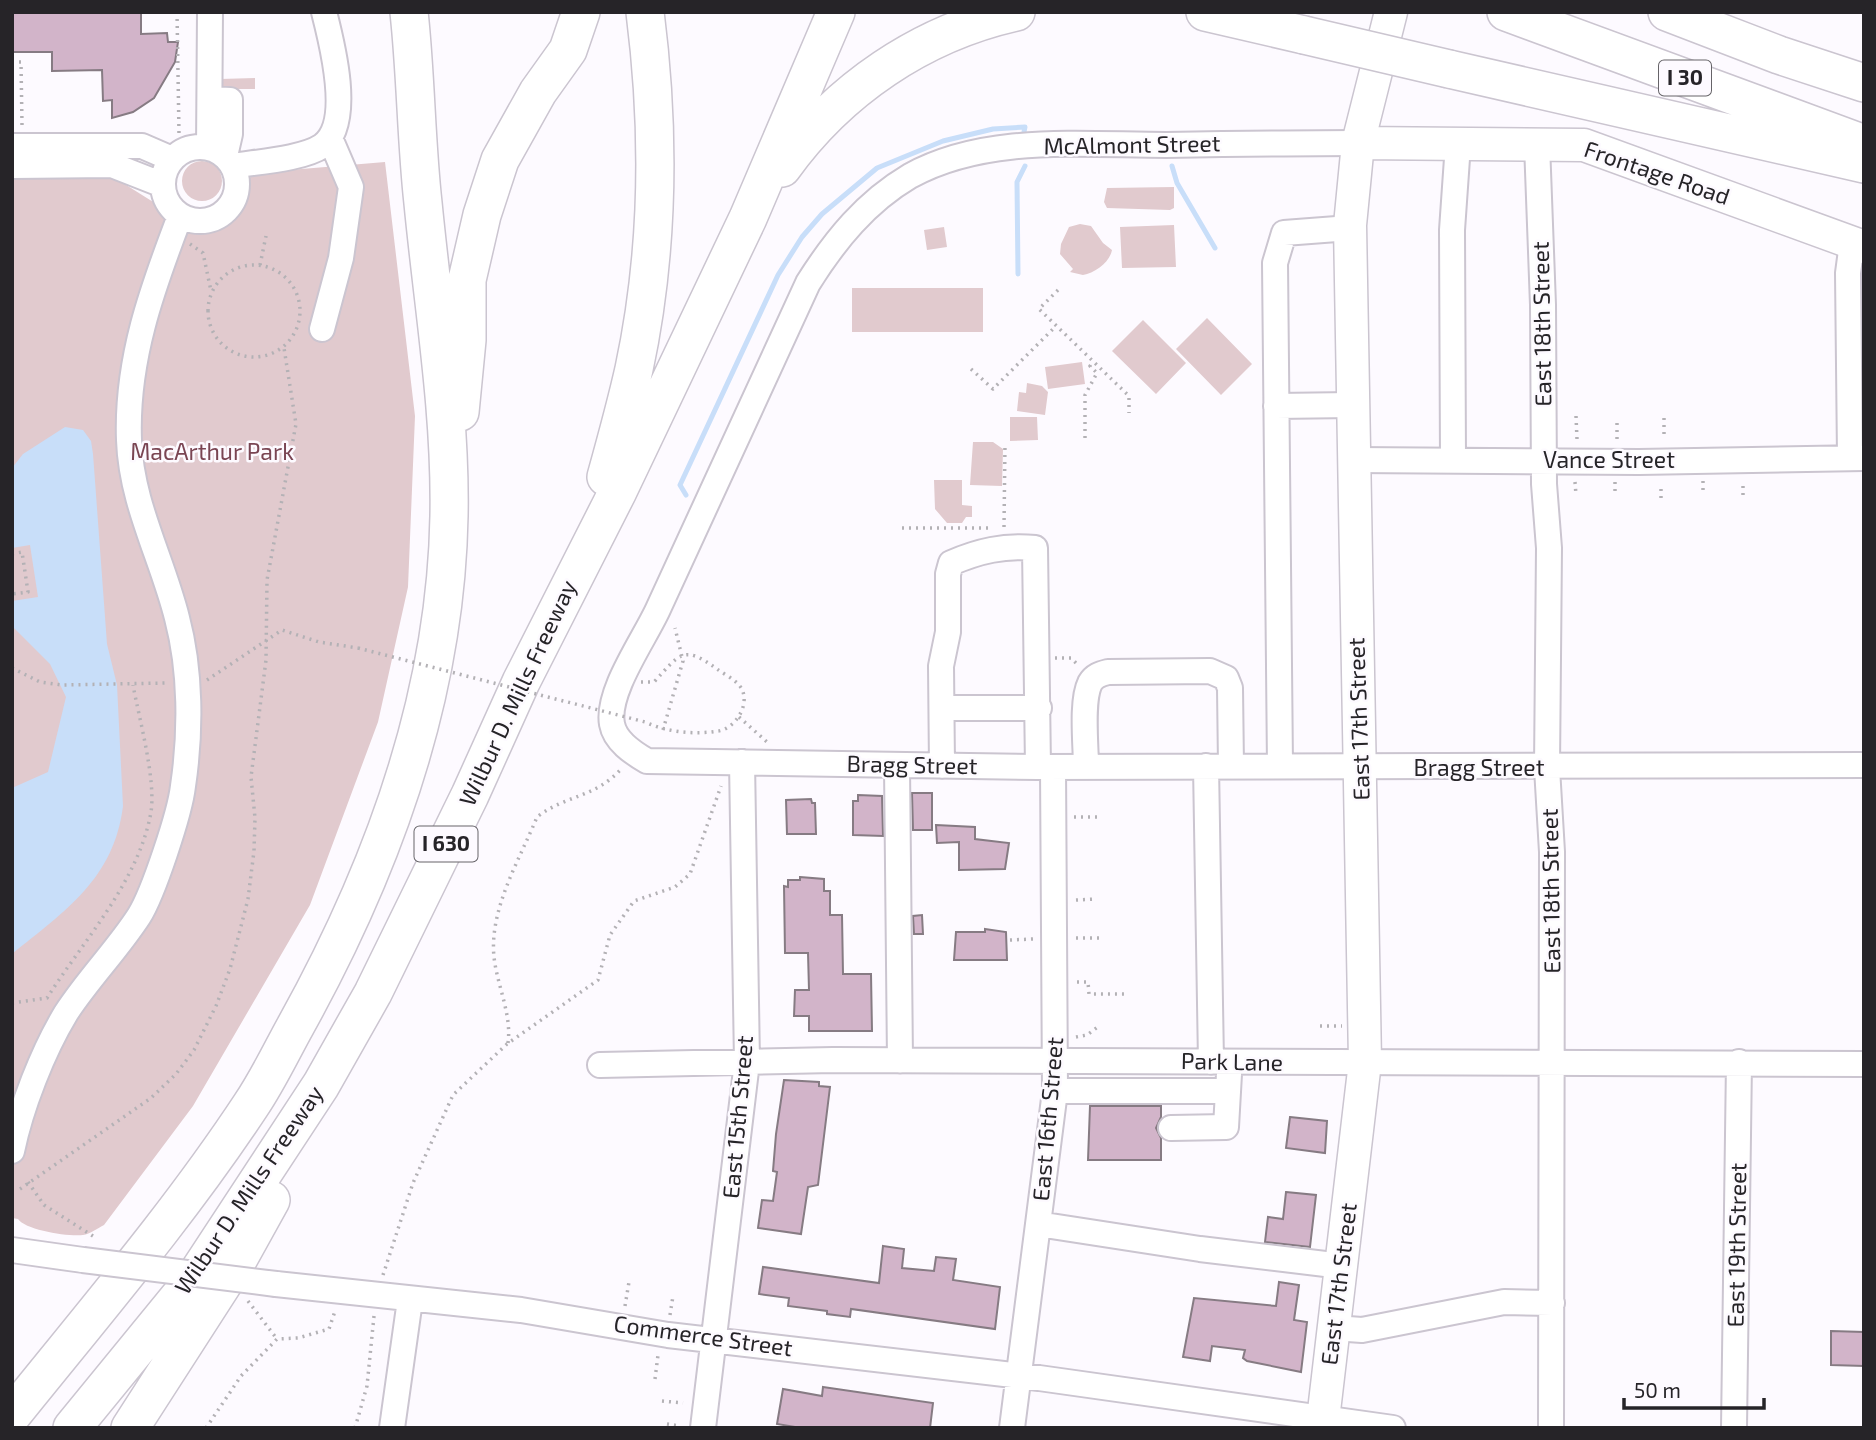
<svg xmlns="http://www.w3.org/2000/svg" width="1876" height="1440" font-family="'Exo 2',sans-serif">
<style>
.green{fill:#e1cace}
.water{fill:#c8def9}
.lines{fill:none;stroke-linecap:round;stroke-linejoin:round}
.stream{stroke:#c8def9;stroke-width:5}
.building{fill:#d2b4c9;stroke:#867b83;stroke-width:2}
.minor-casing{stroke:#cbc5d0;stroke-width:28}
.major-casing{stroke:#cbc5d0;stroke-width:35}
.highway-casing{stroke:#cbc5d0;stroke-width:40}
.path{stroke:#b3b1b5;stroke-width:3.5;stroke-dasharray:2 5;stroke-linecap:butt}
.minor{stroke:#fff;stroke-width:24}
.major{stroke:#fff;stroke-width:32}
.highway{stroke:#fff;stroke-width:37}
.minor-bridge-casing{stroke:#cbc5d0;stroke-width:28;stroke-linecap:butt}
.highway-bridge-casing{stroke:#cbc5d0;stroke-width:40;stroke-linecap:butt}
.path-bridge{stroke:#b3b1b5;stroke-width:3.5;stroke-dasharray:2 5;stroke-linecap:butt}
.minor-bridge{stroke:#fff;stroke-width:24}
.highway-bridge{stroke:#fff;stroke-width:37}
.labels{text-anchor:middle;stroke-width:5;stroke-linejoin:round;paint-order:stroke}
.shield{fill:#fdfaff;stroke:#666468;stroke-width:2}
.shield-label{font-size:21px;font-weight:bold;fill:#262428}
.street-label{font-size:23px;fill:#262428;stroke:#fdfaff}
.park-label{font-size:23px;fill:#7a4553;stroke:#fdfaff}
</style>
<rect width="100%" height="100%" fill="#fdfaff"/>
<path class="green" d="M255 78V89H220V79Z
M182 181a20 20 0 1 1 40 0a20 20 0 1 1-40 0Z
M385 162 415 416 408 587 378 722 310 905 193 1106 104 1225C98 1228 90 1234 83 1235 69 1237 25 1230 18 1219L12 1218V178H115L193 227 220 219 237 207 239 196 253 173Z
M1174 187V208L1170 210 1107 208 1104 202 1107 188Z
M1080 224 1091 226 1103 243 1112 250C1110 262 1095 273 1083 275L1070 272 1073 269 1060 254 1061 244 1069 227Z
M1174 225 1176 267 1122 268 1120 227Z
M944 227 947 247 927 250 924 230Z
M852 288H983V332H852Z
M1207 318 1252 364 1221 395 1176 349Z
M1143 320 1186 363 1156 394 1112 351Z
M1082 362 1085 384 1048 389 1045 367Z
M1027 383 1042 386 1048 392 1045 415 1017 411 1019 392 1026 393Z
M1010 417H1037L1038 440 1010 441Z
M973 442H993L1003 449 1002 486 970 485Z
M934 480H962V505L972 506V517H966L962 523H947L935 509Z"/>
<path class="water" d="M65 427 83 430 91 441 93 454 107 644 117 685 123 806C114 879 65 911 12 954V788L48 772 66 697 50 664 12 626V601L38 597 30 545 12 548V468L23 454Z"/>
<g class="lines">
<path class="stream" d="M1172 166 1177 183 1215 248
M1018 274 1017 182 1025 166
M686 495 680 485 778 275 802 237 822 214 877 168 943 141 993 129 1025 127 1024 132"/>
</g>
<path class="building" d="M12 12H141V34L167 33 168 42H178L175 62 154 98 133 112 112 118V100L103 101 102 70 52 71V52H12Z
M912 793H932V830H913Z
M858 795 882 796 883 836 853 835V801H858Z
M811 799 812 803H815L816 834H787L786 800Z
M936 825 975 827V839L1009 843 1005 869 959 870V842L937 843Z
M800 877 824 879V891H830V915H842L843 974H871L872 1031H809V1016H794L795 990H809L808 953H785L784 886 788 887V880H800Z
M922 915 923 934H914L913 916Z
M985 929 1006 932 1007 960H954L956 932H985Z
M784 1080 819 1082V1086L830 1087 818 1185 808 1187 801 1234 758 1228 762 1200 773 1201 777 1172 773 1171 776 1134Z
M1090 1106H1161V1117L1156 1128 1161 1138V1160H1088Z
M1290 1117 1327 1121 1325 1153 1286 1148Z
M1286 1192 1316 1195 1310 1247 1265 1242 1268 1217 1283 1219Z
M883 1246 904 1249 902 1268 934 1271 936 1257 956 1259 953 1280 1000 1287 995 1329 851 1309 850 1317 827 1314V1311L788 1306 789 1298 759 1294 763 1267 879 1283Z
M1279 1282 1299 1285 1294 1320 1307 1322 1301 1372 1247 1361 1243 1358 1245 1350 1212 1346 1210 1361 1183 1357 1194 1298 1276 1306Z
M1831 1331 1864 1332V1366L1831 1365Z
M823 1387 933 1403 930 1428H801L777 1424 783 1389 822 1396Z"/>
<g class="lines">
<defs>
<path id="minor" d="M211 99 230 100V134L225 156
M1358 143C1294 143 1230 144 1166 145 1083 145 986 134 910 176 866 202 835 240 808 283 758 390 708 498 659 607 646 637 606 691 612 724 615 741 633 753 647 761L1038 767 1864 765
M1537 144 1543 305 1544 484 1549 548 1547 768 1552 852 1551 1428
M12 146H142L172 159
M163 184a37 37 0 1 1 74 0a37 37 0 1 1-74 0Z
M209 148 210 12
M12 166 112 165 163 185
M233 166C256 162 303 159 322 146 353 124 332 43 324 12
M322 329 341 258 351 187 330 138
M1276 406 1352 405
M1850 457 1848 273 1852 243
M1354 460 1639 462 1864 458
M1453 460 1452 230 1458 144
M942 708H1039
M897 766 900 1061
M942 766 941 666 948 632V574L951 563C979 551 1004 545 1035 548L1038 767
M1206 766 1211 1062
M1280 766 1275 263 1284 233 1350 228
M1086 767C1086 746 1081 701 1090 683 1094 676 1100 674 1108 672L1210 671 1226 678 1230 688 1231 766
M600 1065 833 1060 1864 1064
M1055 1091H1228
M1171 1128 1226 1127 1229 1074
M12 1151C21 1107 43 1051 66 1013 88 979 117 950 139 916 153 894 180 813 183 786 191 732 191 671 177 618 162 558 131 503 129 440 126 360 152 289 180 216
M1038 1224 1200 1249 1342 1266
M12 1250 83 1260
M276 1284 521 1310 668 1335 1039 1378 1393 1428
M1334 1328 1362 1330 1504 1302 1552 1303
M392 1428 410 1300
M703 1428 747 1062 742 762
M1012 1428 1055 1091 1053 767
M1734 1428 1739 1062"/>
<path id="major" d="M1358 143 1584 145 1864 247
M1322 1428 1365 1062 1350 225 1358 143 1391 12"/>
<path id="highway" d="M1205 12 1304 35
M1506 12 1859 142
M1667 12 1779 55 1864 83
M1449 69 1864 164
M782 168C838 90 921 33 1016 12
M460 412 467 340V280L482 215 500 160 538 92 568 50 581 12
M606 477C616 441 626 405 634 369 659 252 660 130 645 12
M12 1415C94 1313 179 1214 251 1105 268 1080 281 1052 296 1025 382 870 446 696 449 516 451 412 433 307 423 203 416 140 416 76 409 12
M72 1428 193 1280 321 1085 373 993 470 795 521 682 618 491 748 218 836 12
M130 1428 235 1265 271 1200"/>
</defs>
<use href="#minor" class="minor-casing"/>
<use href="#major" class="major-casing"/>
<use href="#highway" class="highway-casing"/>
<path class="path" d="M177 12 179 134
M12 62H21L22 125
M190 244 203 253 211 291
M208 311a46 46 0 1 1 92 0a46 46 0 1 1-92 0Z
M260 265 266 236
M1058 290 1039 309 1129 396V413
M971 369 993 389 1056 326
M1576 416 1577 439
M1664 418V438
M1085 438V395L1097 373 1090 366 1094 362
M1617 439V419
M1703 481V495
M1575 482 1576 495
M1615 482V495
M1743 495V481
M1661 498V484
M1004 527 1005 444
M902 528H988
M12 554 22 552 28 592 12 594
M1055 658H1071L1079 666
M12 668 40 682 62 685 165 683
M207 680 282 630 319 642 358 648
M641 682H654C680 654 683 644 717 669 724 674 734 679 739 685 753 701 736 729 718 731 694 735 666 732 645 722
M739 717 767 742
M663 730 683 661 675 628
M1074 817H1100
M1076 900 1095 899
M1076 938H1099
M1010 940 1033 939
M1077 982H1088L1089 994H1124
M12 1003 47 998C83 941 139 881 151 812 156 779 139 718 133 685
M1320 1026H1342
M1076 1037 1087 1035 1099 1026
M508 1043C512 1015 497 985 494 957 489 909 520 859 537 817 567 794 594 799 622 768
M28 1182 44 1205 96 1238
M20 1189 151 1098 176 1074 194 1050 216 1006 230 969 248 899 254 851 255 818 251 777 266 660 267 580 296 424 284 348
M383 1275 413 1183 453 1095 507 1044 598 980 610 935 634 901 675 887 690 874 721 786
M248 1301 277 1339
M625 1306 629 1282
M670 1315 673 1296
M655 1379 658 1355
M662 1401 683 1403
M667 1424 680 1426
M206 1428 241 1376 277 1339 298 1338 329 1329 335 1311
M355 1428 367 1386 374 1316"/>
<use href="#minor" class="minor"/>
<use href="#major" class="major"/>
<use href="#highway" class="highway"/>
<defs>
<path id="minor-bridge" d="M83 1260 276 1284"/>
<path id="highway-bridge" d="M1304 35 1449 69"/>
</defs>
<use href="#minor-bridge" class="minor-bridge-casing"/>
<use href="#highway-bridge" class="highway-bridge-casing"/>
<path class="path-bridge" d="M358 648 645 722"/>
<use href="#minor-bridge" class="minor-bridge"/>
<use href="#highway-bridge" class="highway-bridge"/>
</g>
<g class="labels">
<g class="shield">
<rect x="1659" y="60.5" width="52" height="35" rx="5"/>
<rect x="414.5" y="826.5" width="63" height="35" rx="5"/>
</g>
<g class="shield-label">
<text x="1685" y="85">I 30</text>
<text x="446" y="851">I 630</text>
</g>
<g class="street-label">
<text transform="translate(1132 145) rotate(-1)" y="8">McAlmont Street</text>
<text transform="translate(1657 173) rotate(19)" y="8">Frontage Road</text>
<text transform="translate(1542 324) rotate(-91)" y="8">East 18th Street</text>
<text x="1609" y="468">Vance Street</text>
<text transform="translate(518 693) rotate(-65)" y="8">Wilbur D. Mills Freeway</text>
<text transform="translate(1359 719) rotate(-92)" y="8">East 17th Street</text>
<text transform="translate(912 765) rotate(1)" y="8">Bragg Street</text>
<text x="1479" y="776">Bragg Street</text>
<text transform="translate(1551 891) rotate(-91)" y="8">East 18th Street</text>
<text transform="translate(1232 1062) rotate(1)" y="8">Park Lane</text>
<text transform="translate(738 1117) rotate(-85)" y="8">East 15th Street</text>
<text transform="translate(1048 1119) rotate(-85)" y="8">East 16th Street</text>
<text transform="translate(249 1190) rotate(-56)" y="8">Wilbur D. Mills Freeway</text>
<text transform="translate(1737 1245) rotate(-89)" y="8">East 19th Street</text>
<text transform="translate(1339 1284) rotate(-83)" y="8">East 17th Street</text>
<text transform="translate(703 1336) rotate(8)" y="8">Commerce Street</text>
</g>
<g class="park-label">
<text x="212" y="460">MacArthur Park</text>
</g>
</g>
<rect width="1876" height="1440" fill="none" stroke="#262428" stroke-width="28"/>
<path d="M1624 1398v10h140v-10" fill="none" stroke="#262428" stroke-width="3.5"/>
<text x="1634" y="1398" font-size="21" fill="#262428" stroke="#fdfaff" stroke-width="5" paint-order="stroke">50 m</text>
</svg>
